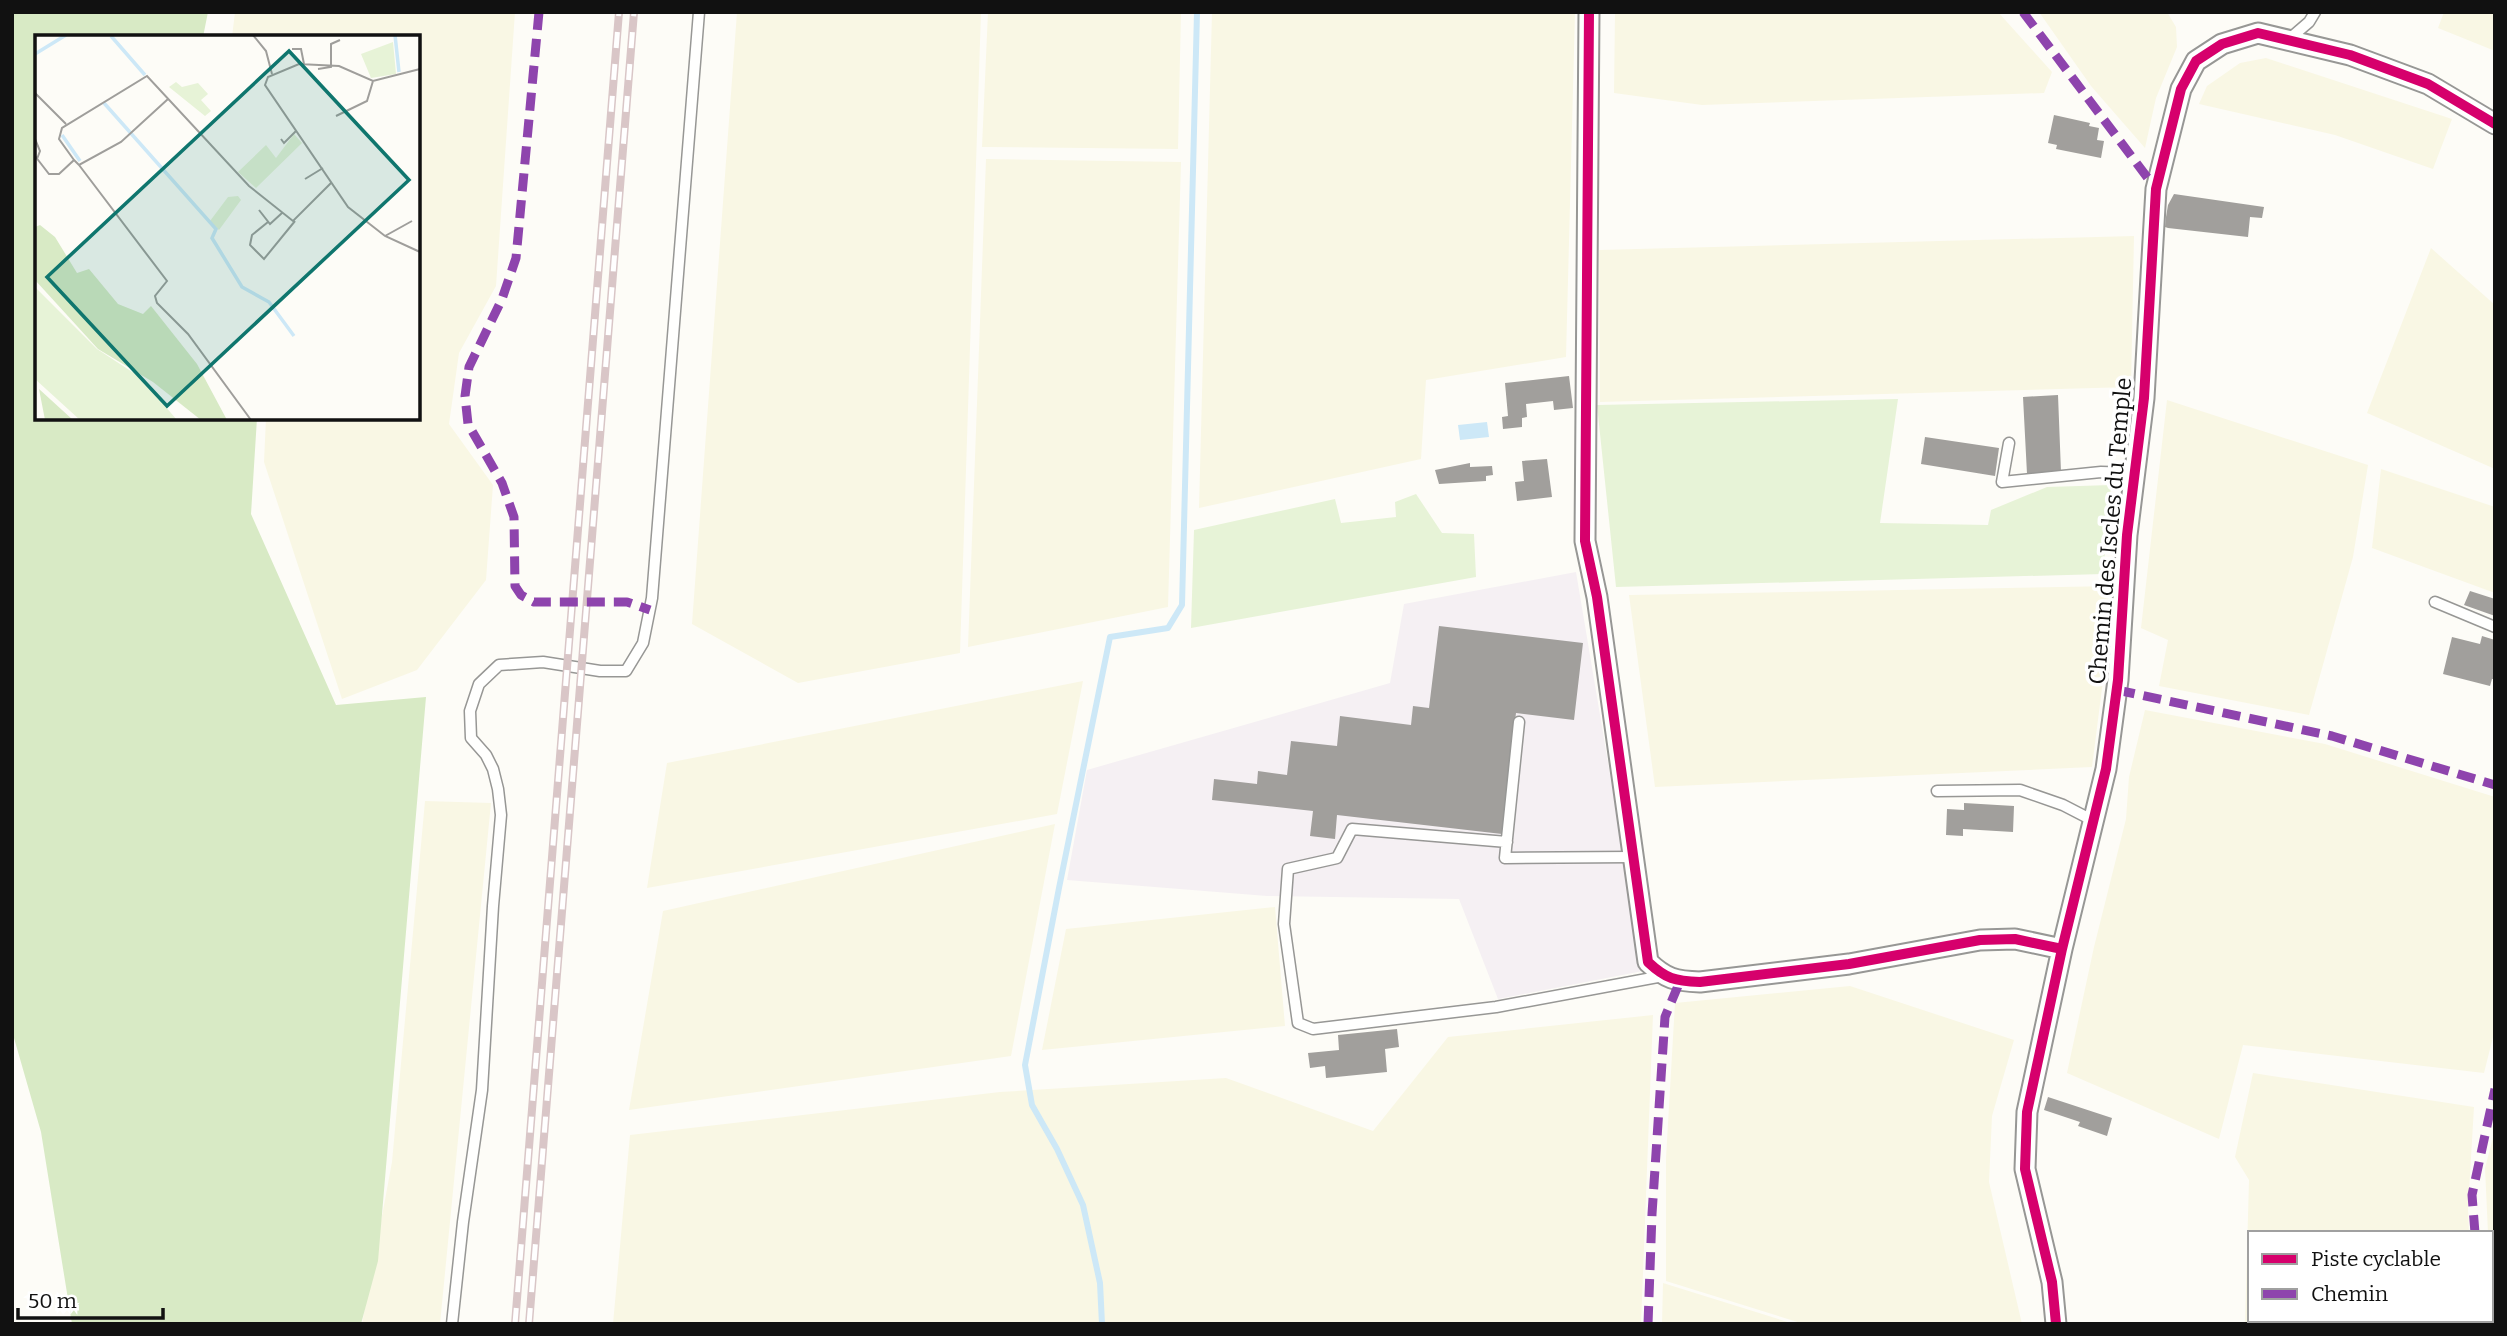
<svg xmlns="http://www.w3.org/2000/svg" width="2507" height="1336" font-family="Bitter,serif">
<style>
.industrial{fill:#f5f0f3}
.farmland{fill:#f9f7e4}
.green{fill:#e7f3d7}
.forest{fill:#d8eac5}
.water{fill:#cde8f7}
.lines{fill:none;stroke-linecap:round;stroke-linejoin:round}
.stream{stroke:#cde8f7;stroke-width:6}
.building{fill:#a19f9c}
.service-casing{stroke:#979795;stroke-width:13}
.minor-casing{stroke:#979795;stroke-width:23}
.service{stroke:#fffffe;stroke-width:10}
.minor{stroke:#fffffe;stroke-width:19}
.rail-casing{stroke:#d9c6c7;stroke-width:8}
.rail{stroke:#fff;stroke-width:5;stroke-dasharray:16;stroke-linecap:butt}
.quiet{stroke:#8e44ad;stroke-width:9;stroke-dasharray:18 9;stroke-linecap:butt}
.cycleway-casing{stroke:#fff;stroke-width:15}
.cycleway{stroke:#d6006c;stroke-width:10}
.labels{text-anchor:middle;stroke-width:7;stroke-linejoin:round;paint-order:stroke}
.street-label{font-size:23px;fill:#111;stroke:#fff}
.inset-river{fill:none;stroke:#cde8f7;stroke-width:3.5}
.inset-road{fill:none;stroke:#9f9e9b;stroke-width:2}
.view{fill:#0f766e;fill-opacity:0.15;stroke:#0f766e;stroke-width:3.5}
.inset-edge{fill:none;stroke:#111;stroke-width:3.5}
</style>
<rect width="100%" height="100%" fill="#fdfcf7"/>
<path class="industrial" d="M1576 572 1643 971 1498 999 1459 899 1267 896 1067 880 1087 770 1390 683 1404 604Z"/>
<path class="farmland" d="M235 12H515L496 286 459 353 449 424 493 485 486 580 417 670 342 699 264 462 266 418H418V37H232Z
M737 12H981L960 653 798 683 692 624Z
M988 12H1181L1178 149 982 147Z
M1212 12H1575L1566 357 1426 380 1421 459 1199 508Z
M1615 12H1998L2052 72 2044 93 1702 105 1614 93Z
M2039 12H2167L2176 27 2177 47 2156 98 2145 148 2091 86Z
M2444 12H2495V51L2438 28Z
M2266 58 2452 119 2433 169 2335 135 2199 104 2207 86 2240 63Z
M986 159 1181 162 1168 607 968 647Z
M2134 236 2131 387 1600 402 1599 250Z
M2431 248 2495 305V469L2367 413Z
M2167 400 2368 465 2353 557 2309 715 2159 686 2168 640 2141 628Z
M2381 469 2495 507V593L2372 548Z
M2115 586 2092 767 1655 787 1629 595Z
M1083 681 1057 814 647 888 667 763Z
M2145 710 2325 744 2495 797V1029L2484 1073 2243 1045 2219 1139 2067 1073 2094 947 2126 819 2129 777Z
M425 801 491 803 440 1324H362L392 1162Z
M1055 824 1011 1056 629 1110 663 911Z
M1275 907 1285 1026 1042 1050 1066 929Z
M1850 986 2014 1040 1992 1116 1989 1182 2022 1324H1804L1666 1281V1158L1675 1003Z
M1653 1015 1641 1324H613L630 1135 1000 1092 1226 1078 1373 1131 1448 1037Z
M2253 1073 2474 1107 2468 1208 2469 1233H2250V1320H2475V1324H2245L2249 1180 2235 1157Z
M2495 1130V1324H2492L2491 1233H2488L2485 1168Z
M1663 1283 1794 1324H1662Z"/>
<path class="green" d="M1898 399 1880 523 1988 525 1991 510 2047 487 2111 485 2103 574 1616 587 1597 405Z
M1416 494 1442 533 1474 534 1476 577 1191 628 1194 530 1335 499 1341 523 1396 517 1395 502Z"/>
<path class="forest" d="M12 12H208L203 37H37V418H257L251 514 336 705 426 697 378 1261 361 1324H72L41 1132 12 1031Z"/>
<path class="water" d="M1487 422 1489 437 1460 440 1458 425Z"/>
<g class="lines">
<path class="stream" d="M1102 1324 1100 1283 1083 1205 1057 1149 1032 1105 1025 1065 1059 888 1110 637 1168 628 1182 605 1197 12"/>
</g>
<path class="building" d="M2054 115 2090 123 2089 126 2099 128 2097 140 2104 141 2101 158 2056 149 2057 145 2048 143Z
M2174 194 2264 207 2262 218 2250 217 2248 237 2168 228 2165 227 2166 217 2168 205Z
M1569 376 1573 408 1554 410 1553 401 1526 404 1527 417 1522 418V427L1503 429 1502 417 1508 416 1505 383Z
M2058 395 2061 472 2027 474 2023 397Z
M1925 437 1999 448 1995 476 1921 464Z
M1547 459 1552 497 1517 501 1515 482 1524 481 1522 461Z
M1470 463V467L1492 466 1493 475 1486 476V481L1439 484 1435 470Z
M2470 591 2495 599V616L2464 605Z
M1439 626 1583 643 1574 720 1516 713 1502 834 1337 815 1335 839 1310 836 1313 811 1212 800 1214 779 1257 784 1258 771 1287 775 1291 741 1337 746 1340 716 1411 725 1413 706 1429 708Z
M2482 636 2495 640V679H2492L2490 686 2443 674 2452 637 2480 644Z
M1964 803 2014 806 2013 832 1963 829V836L1946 835 1947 809 1964 810Z
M1397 1029 1399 1047 1385 1049 1387 1072 1326 1078 1325 1066 1310 1068 1308 1053 1339 1050 1338 1035Z
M2048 1097 2112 1118 2107 1136 2078 1126 2080 1122 2044 1110Z"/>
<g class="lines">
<defs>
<path id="service" d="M2288 40 2309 22 2315 12
M2009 443 2002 482 2101 472 2134 473
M2435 602 2495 627
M1519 722 1505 858 1632 857
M1937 791 2020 790 2063 805 2094 821
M1507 842 1352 829 1337 858 1288 869 1284 924 1298 1023 1313 1029 1496 1007 1663 976
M452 1324 463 1222 482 1090 493 906 501 815 498 789 493 769 486 755 471 738 470 711 479 684 499 665 543 662 600 671H626L643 643 652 598 699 12"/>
<path id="minor" d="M1589 12 1585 541 1597 597 1648 962C1666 979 1675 981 1700 982L1849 964 1980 940 2015 939 2062 949
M2056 1324 2052 1282 2025 1169 2027 1112 2062 949 2106 769 2118 680 2127 535 2144 398 2156 189 2181 89 2196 61 2222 44 2258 33 2350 55 2428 84 2495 124"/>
</defs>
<use href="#service" class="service-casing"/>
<use href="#minor" class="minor-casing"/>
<use href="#service" class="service"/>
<use href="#minor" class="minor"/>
<defs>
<path id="rail" d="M515 1324 619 12
M529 1324 634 12"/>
</defs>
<use href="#rail" class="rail-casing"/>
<use href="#rail" class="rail"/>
<path class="quiet" d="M539 12 516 258 502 299 469 367 465 396 468 424 502 483 514 517 515 586 521 595 534 602H627L650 610
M2023 12 2156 189
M2117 690 2332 736 2495 785
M2475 1233 2472 1195 2495 1089
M2483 1320V1324
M1648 1324 1652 1214 1665 1017 1680 981"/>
<defs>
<path id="cycleway" d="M1589 12 1585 541 1597 597 1648 962C1666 979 1675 981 1700 982L1849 964 1980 940 2015 939 2062 949
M2056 1324 2052 1282 2025 1169 2027 1112 2062 949 2106 769 2118 680 2127 535 2144 398 2156 189 2181 89 2196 61 2222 44 2258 33 2350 55 2428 84 2495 124"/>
</defs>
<use href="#cycleway" class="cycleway-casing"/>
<use href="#cycleway" class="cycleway"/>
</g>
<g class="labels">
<g class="street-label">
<text transform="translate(2110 531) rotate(-85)" y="8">Chemin des Iscles du Temple</text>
</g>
</g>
<g transform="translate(35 35)">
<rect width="385" height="385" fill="#fdfcf7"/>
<path d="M358 7 361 39 336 43 326 19ZM141 47 147 52 163 48 173 59 166 65 176 76 170 81 134 52ZM259 99 267 108 221 153 203 137 231 110 241 123ZM203 161 206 165 184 195 175 186 193 162ZM0 252 62 314 105 342 142 385H45L0 344Z" fill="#e7f3d7"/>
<path d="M5 190 20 202 42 238 54 234 83 269 108 279 116 271 162 329 192 385H166L118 347 63 314 0 245V192ZM4 354 27 375 38 385H10Z" fill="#d8eac5"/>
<path class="inset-river" d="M360 0 364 37M76 1 110 40M0 19 31 0M69 68 181 194 177 203 207 252 234 267 259 301M27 100 45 126"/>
<path class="inset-road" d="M218 0 231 16 237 39M257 14H266L269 29M283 34 296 32V9L305 5M385 34 338 46 304 31 264 29 233 42 230 50 313 172 350 201 385 217M0 58 31 89M301 81 332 66 338 46M0 104 5 116 2 124M246 104 249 108 261 96M0 121 14 139H24L39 125 24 104 27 93 112 41 214 151 258 186 296 148M39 125 44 130 86 107 133 64M44 130 132 246 120 261 122 268 153 299 216 385M270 144 288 133M224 175 235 189 247 178M233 187 217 200 215 210 229 224 260 186M350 201 377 186"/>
<path class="view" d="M254 16 374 145 132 371 12 242Z"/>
<rect width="385" height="385" class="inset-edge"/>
</g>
<rect width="2507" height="1336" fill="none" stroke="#111111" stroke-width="28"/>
<rect x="2248" y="1231" width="245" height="91" fill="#ffffff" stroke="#a0a0a0" stroke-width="2"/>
<rect x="2262" y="1254" width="35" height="10" fill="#d6006c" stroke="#a0a0a0" stroke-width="2"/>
<text x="2311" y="1266" font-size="21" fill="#111111">Piste cyclable</text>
<rect x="2262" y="1289" width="35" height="10" fill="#8e44ad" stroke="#a0a0a0" stroke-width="2"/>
<text x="2311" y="1301" font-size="21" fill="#111111">Chemin</text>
<path d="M18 1308v10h145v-10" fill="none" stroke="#111111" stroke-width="3.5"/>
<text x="28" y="1308" font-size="21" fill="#111111" stroke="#ffffff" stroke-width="5" paint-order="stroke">50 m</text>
</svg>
